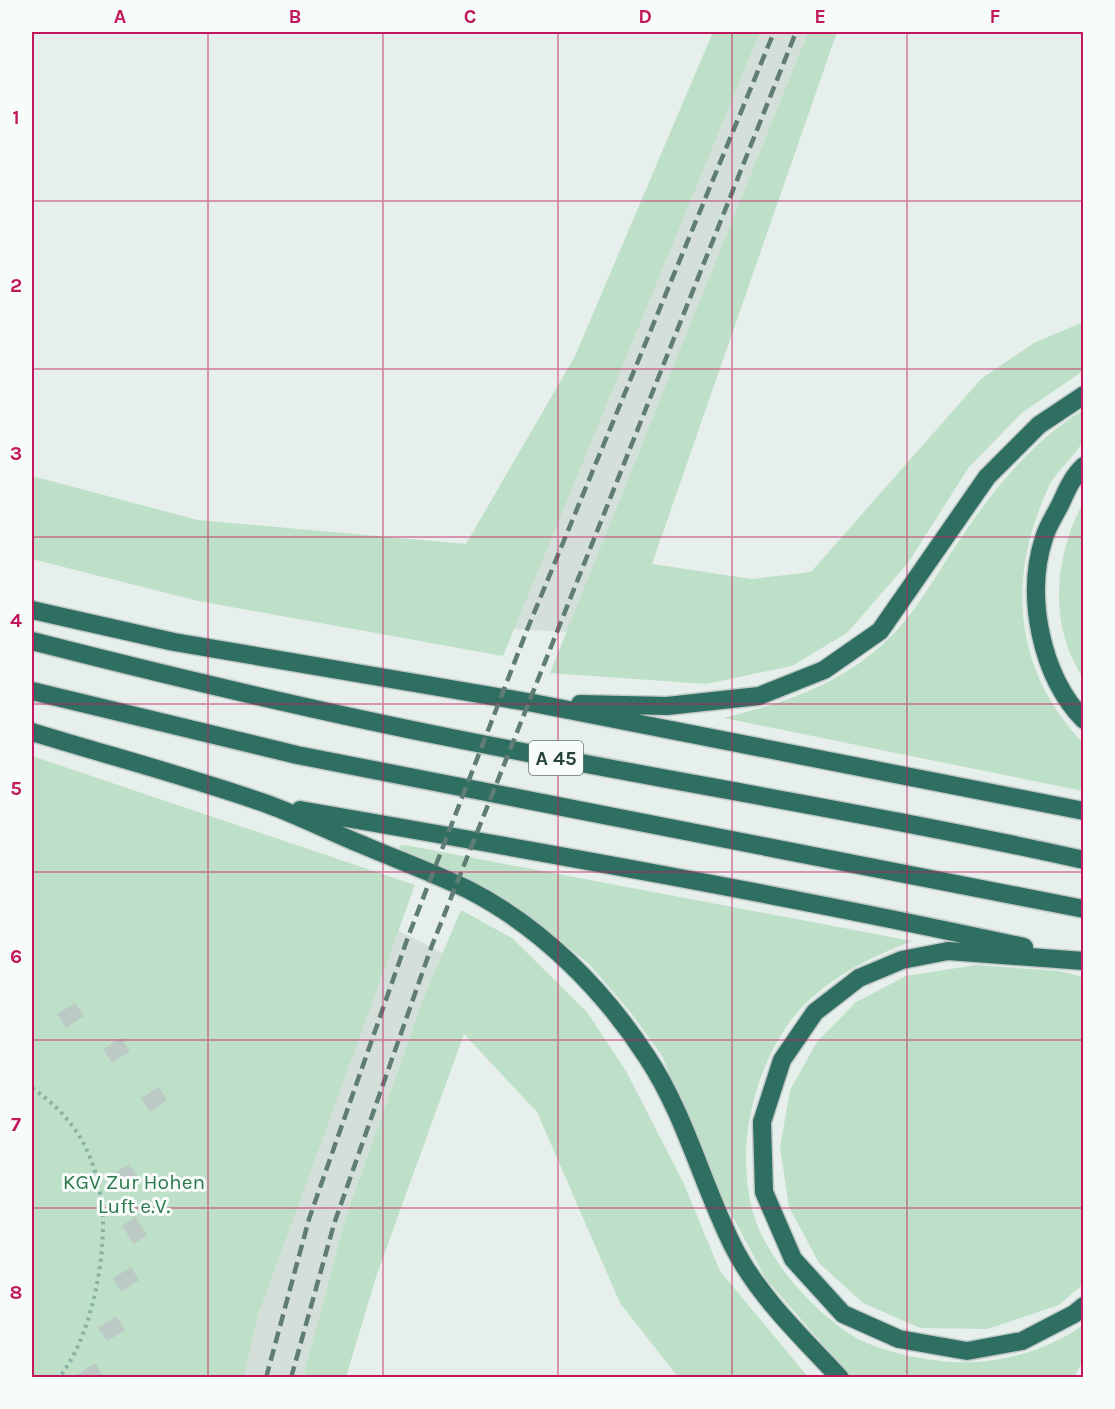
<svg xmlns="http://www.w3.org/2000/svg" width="1115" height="1409" font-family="Karla,sans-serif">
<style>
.built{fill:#d4dfda}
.green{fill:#bfe0c8}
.building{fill:#bbcac4}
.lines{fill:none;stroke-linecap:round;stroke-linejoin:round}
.highway-casing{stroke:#c2cac8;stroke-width:21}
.path{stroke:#86b3a5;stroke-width:4;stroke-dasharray:3 4.5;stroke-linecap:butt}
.highway{stroke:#2f6f62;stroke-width:18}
.rail{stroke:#5f7d75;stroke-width:4.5;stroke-dasharray:12 6;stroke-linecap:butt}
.grid{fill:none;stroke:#c2185b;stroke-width:1.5;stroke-opacity:0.55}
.labels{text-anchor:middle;stroke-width:6;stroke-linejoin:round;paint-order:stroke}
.shield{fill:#f7fbf9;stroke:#637a73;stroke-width:1.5}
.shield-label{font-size:20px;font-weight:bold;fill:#24423a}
.park-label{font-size:21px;fill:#2d7a4b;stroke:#f7fbf9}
.neatline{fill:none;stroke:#c2185b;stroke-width:2}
.grid-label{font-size:20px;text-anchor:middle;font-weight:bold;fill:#c2185b}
</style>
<rect width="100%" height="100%" fill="#e6efeb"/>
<path class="built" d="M760 32H808L567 632 512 629Z
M397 930 443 953 425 994 346 1216 303 1377 244 1378 258 1316Z"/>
<path class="green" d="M713 32H760L503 656 198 601 32 559V476L198 520 466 544 575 356Z
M808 32H837L652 564 752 579 811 572 981 379 1034 343 1083 322V371L1023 412 969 467 908 563 847 633 792 666 706 684 550 673Z
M1083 410C1084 418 1085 429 1084 438 1080 452 1056 471 1049 486 1007 576 1012 669 1083 743V791L724 718C783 703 837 686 883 644 912 618 930 585 951 553 987 497 1027 445 1083 410Z
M1083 503V678C1048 625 1054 557 1083 503Z
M32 756 415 885 258 1316 244 1377 32 1378Z
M405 845 912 941C866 959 819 982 789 1023 750 1078 734 1157 756 1222 766 1249 787 1277 806 1297 824 1315 844 1333 867 1343 888 1352 911 1357 933 1360 985 1368 1041 1355 1083 1325V1361L1074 1377H851L766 1279 721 1195 662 1056 632 1014 589 964 540 924 477 884 401 850 399 846Z
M461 910 512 938 587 1012 626 1071 683 1182 720 1271 808 1377H678L620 1303 537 1112 464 1034 376 1277 346 1377H303L346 1216 425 994Z
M976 965 1059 971 1083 977V1284L1059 1305 988 1329 920 1328 863 1303 819 1263 789 1207 780 1147 790 1090 817 1042 856 1002 906 976Z"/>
<path class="building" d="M75 1003 84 1016 66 1028 57 1014Z
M121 1038 130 1051 112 1063 103 1049Z
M159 1087 167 1100 150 1112 141 1098Z
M129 1164 138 1177 120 1189 111 1175Z
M135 1217 147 1235 134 1244 122 1226Z
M131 1267 139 1280 121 1292 113 1278Z
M116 1316 125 1330 107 1341 98 1328Z
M95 1363 103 1376 79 1378 77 1375Z"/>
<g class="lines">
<defs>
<path id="highway" d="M1084 466C1072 477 1067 490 1060 505 1055 515 1047 527 1044 538 1025 596 1041 676 1084 720
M32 610 174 642 533 703 1084 811
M32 641C169 676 307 709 447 737 659 780 873 813 1084 860
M32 691 297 755 1084 909
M580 704 667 706 759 696 824 670 880 631 987 477 1039 425 1084 395
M32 732C110 756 190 777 267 804 300 816 331 832 363 845 398 860 434 873 469 890 541 927 603 989 647 1057 685 1114 702 1184 733 1246 758 1296 802 1337 840 1378
M300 810C542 852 784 895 1024 947
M1084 961 948 951 902 960 859 978 815 1012 782 1060 762 1122 764 1192 793 1259 843 1314 899 1339 967 1351 1022 1341 1074 1314 1084 1306"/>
</defs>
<use href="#highway" class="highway-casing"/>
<path class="path" d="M32 1088C101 1134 112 1208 97 1284 90 1318 80 1350 59 1378"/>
<use href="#highway" class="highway"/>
<path class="rail" d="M266 1378 309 1219 408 937 527 630 774 32
M291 1378 334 1224 431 948 796 32"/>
</g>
<path class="grid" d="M208 32V1378M383 32V1378M558 32V1378M732 32V1378M907 32V1378M32 201H1084M32 369H1084M32 537H1084M32 704H1084M32 872H1084M32 1040H1084M32 1208H1084"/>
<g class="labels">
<rect class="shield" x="529" y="741" width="54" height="34" rx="4.5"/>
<g class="shield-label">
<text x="556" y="765">A 45</text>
</g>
<g class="park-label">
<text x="134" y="1189">KGV Zur Hohen<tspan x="134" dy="24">Luft e.V.</tspan></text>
</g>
</g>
<rect width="1115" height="1409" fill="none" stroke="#f7fbf9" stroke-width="66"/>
<rect x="33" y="33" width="1049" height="1343" class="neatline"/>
<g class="grid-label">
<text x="120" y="23">A</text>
<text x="295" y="23">B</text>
<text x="470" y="23">C</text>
<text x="645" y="23">D</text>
<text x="820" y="23">E</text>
<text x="995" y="23">F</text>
<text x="16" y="124">1</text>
<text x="16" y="292">2</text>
<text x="16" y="460">3</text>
<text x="16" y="627">4</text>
<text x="16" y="795">5</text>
<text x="16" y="963">6</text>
<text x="16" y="1131">7</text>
<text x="16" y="1299">8</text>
</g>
</svg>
